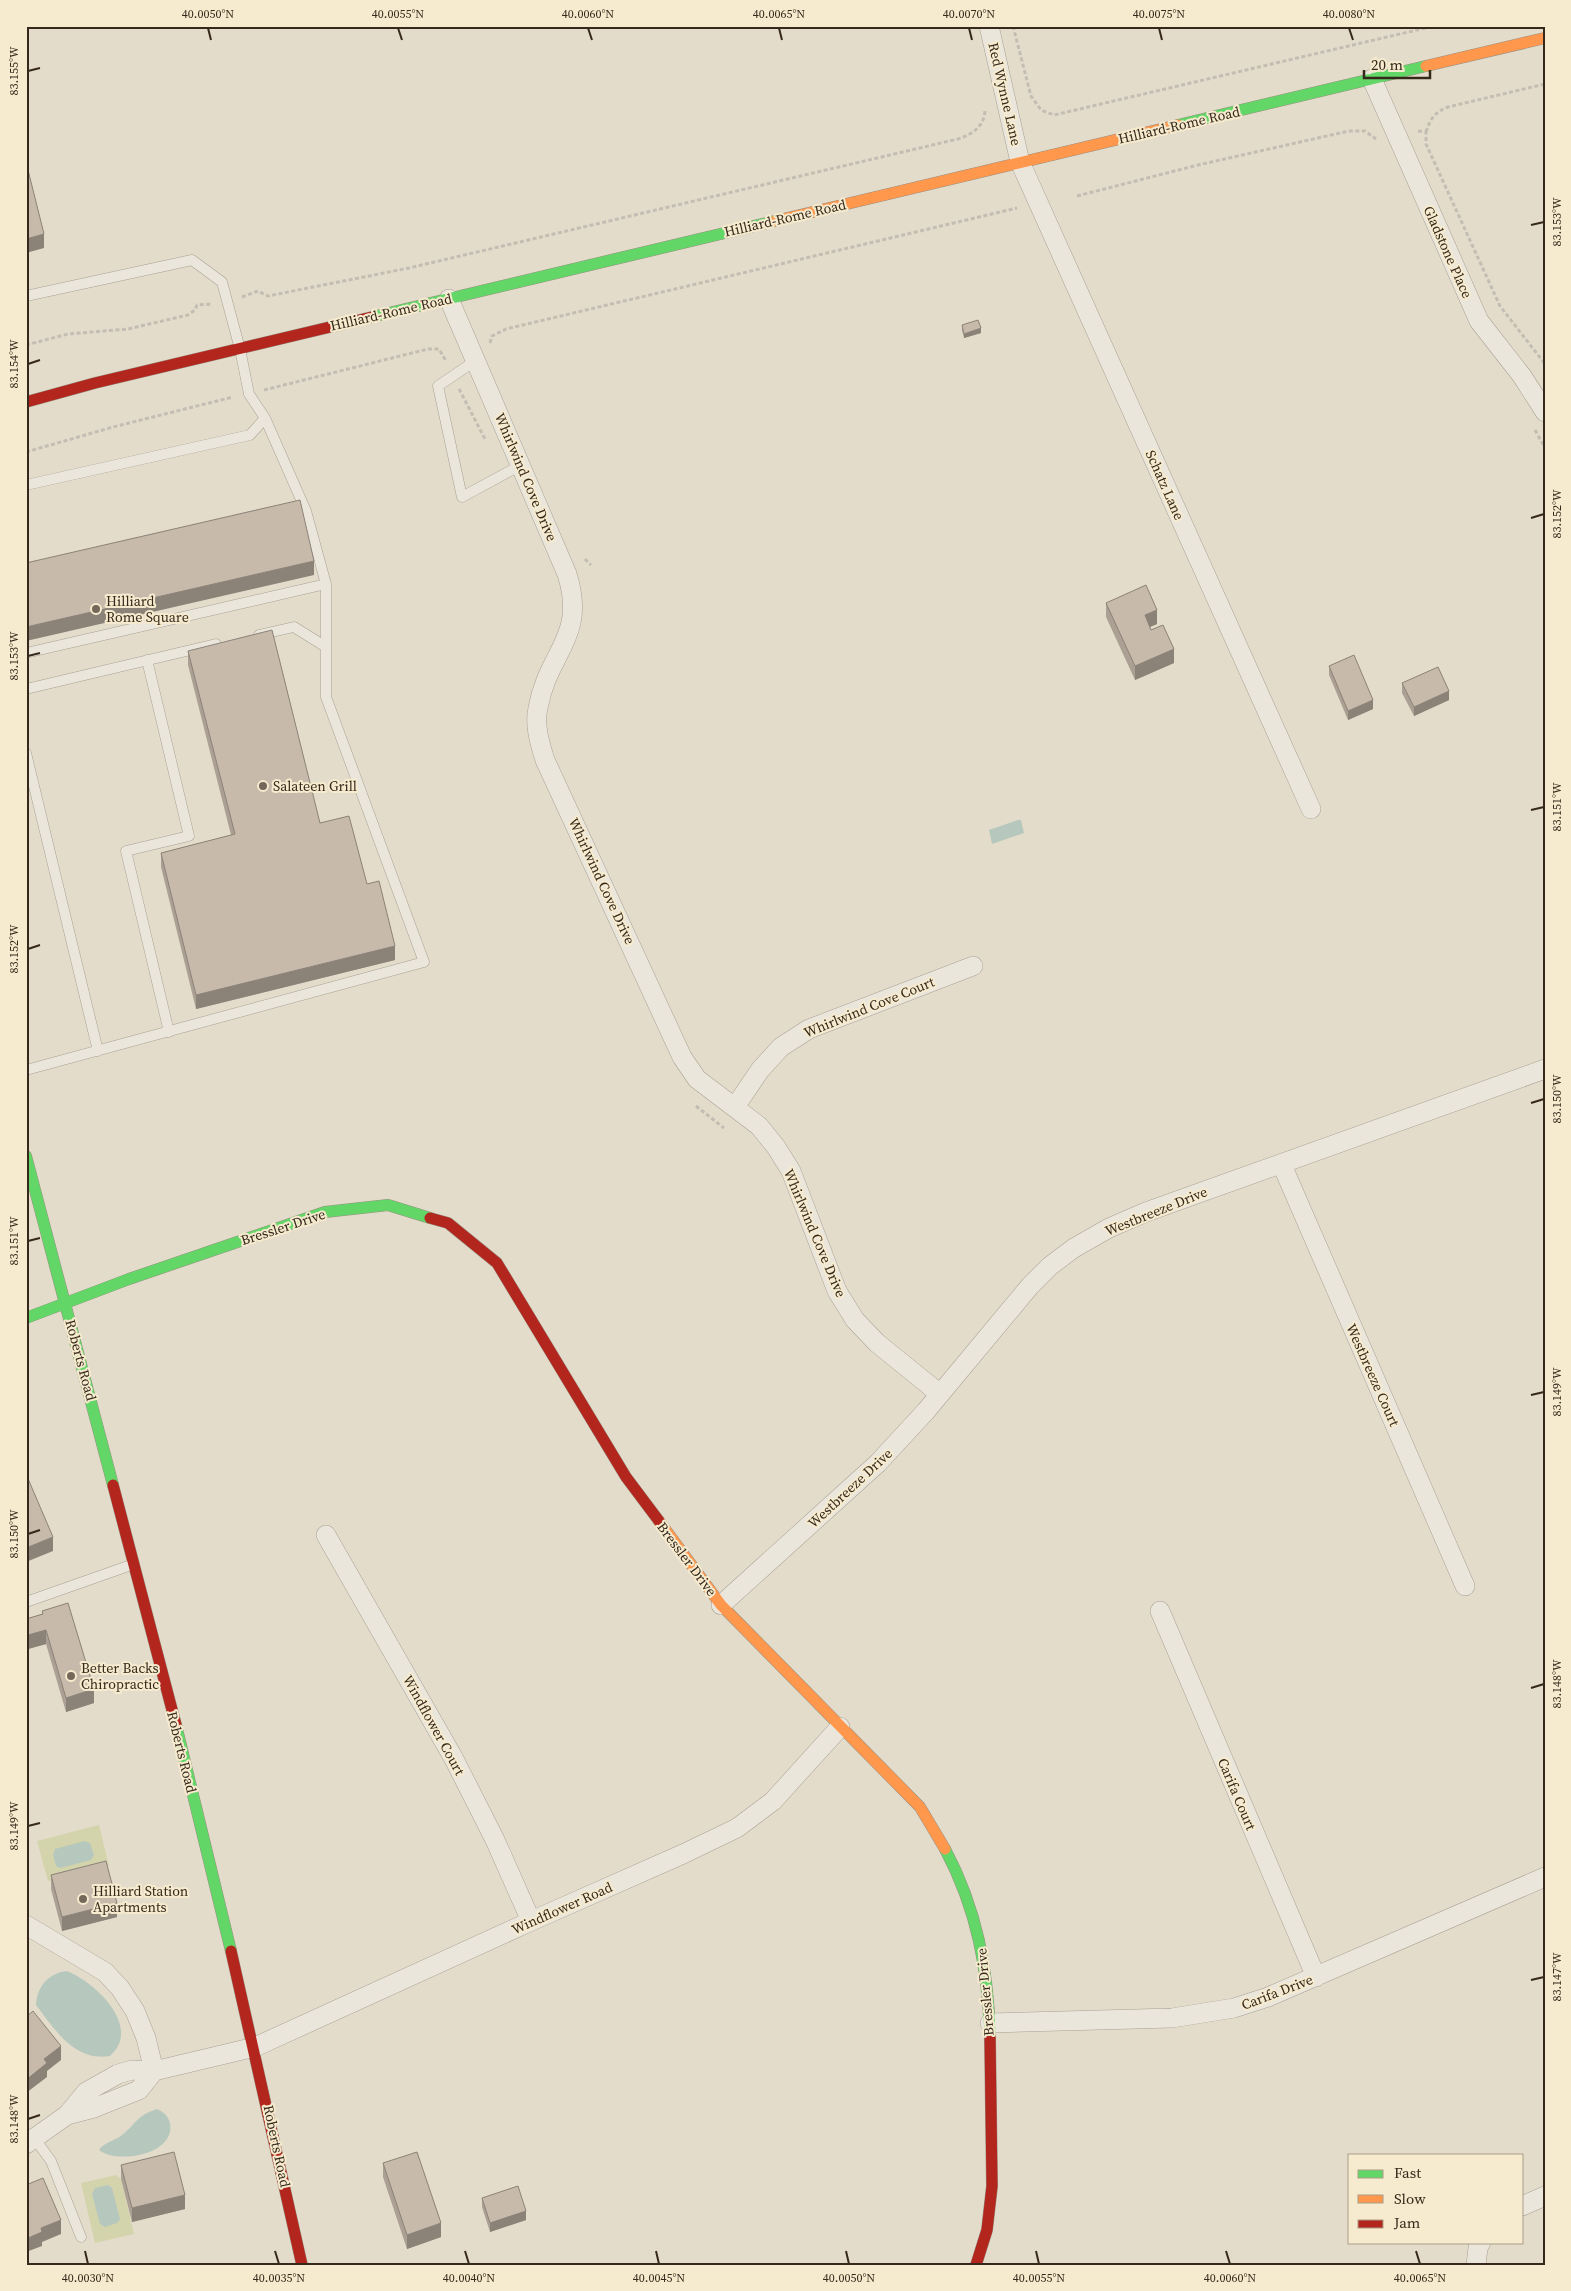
<svg xmlns="http://www.w3.org/2000/svg" width="1571" height="2291" font-family="'Source Serif 4',serif">
<style>
.green{fill:#d3d3ac}
.water{fill:#b6c8bd}
.lines{fill:none;stroke-linecap:round;stroke-linejoin:round}
.lane-casing{stroke:#a8a194;stroke-width:11}
.street-casing{stroke:#a8a194;stroke-width:20}
.fast-casing{stroke:#989083;stroke-width:12}
.slow-casing{stroke:#989083;stroke-width:12}
.jam-casing{stroke:#989083;stroke-width:12}
.path{stroke:#c3bdb3;stroke-width:3;stroke-dasharray:4 2.5;stroke-linecap:butt}
.lane{stroke:#ebe6dc;stroke-width:10}
.street{stroke:#ebe6dc;stroke-width:19}
.fast{stroke:#63d668;stroke-width:11}
.slow{stroke:#ff974d;stroke-width:11}
.jam{stroke:#b3261e;stroke-width:11}
.wall{fill:#aba093}
.shaded-wall{fill:#8b8278}
.building{fill:#c7baab;stroke:#8b8278}
.ticks{fill:none;stroke:#36291c;stroke-width:2}
.poi-dot{fill:#736859;stroke:#f6ebce;stroke-width:2}
.labels{text-anchor:middle;stroke-width:4;stroke-linejoin:round;paint-order:stroke}
.street-label{font-size:14px;fill:#36291c;stroke:#f6ebce}
.poi-label{font-size:14px;fill:#36291c;stroke:#f6ebce;text-anchor:start}
.neatline{fill:none;stroke:#36291c;stroke-width:2}
.ticks-label{font-size:12px;text-anchor:middle;fill:#36291c}
</style>
<rect width="100%" height="100%" fill="#e4dcca"/>
<path class="green" d="M99 1825 109 1866 48 1881 37 1841Z
M116 2175 121 2179 134 2234 95 2243 81 2183Z"/>
<path class="water" d="M1018 820H1021L1024 833 992 844 989 830Z
M85 1841 90 1843 94 1855 91 1860 60 1868 56 1866 53 1855 55 1849Z
M67 1971C95 1982 143 2027 110 2056 75 2062 55 2030 36 2005 37 1987 48 1973 67 1971Z
M157 2109C164 2112 168 2116 170 2123 176 2156 115 2164 99 2150 104 2142 115 2141 122 2135 136 2124 137 2115 157 2109Z
M108 2185 112 2188 120 2219 117 2223 105 2227 100 2224 92 2194 95 2188Z"/>
<g class="lines">
<defs>
<path id="lane" d="M26 296 192 260 222 282 240 349 249 394 265 418 306 511 326 584V697L424 962 26 1070
M475 361 438 386 462 497 521 465
M26 485 250 435 265 418
M259 635 294 627 326 647
M26 653 326 584
M147 660 189 836 126 851 169 1032
M26 689 216 644
M26 753 98 1051
M26 1602 134 1564
M35 2139 51 2161 81 2237"/>
<path id="street" d="M989 26 1020 162 1311 809
M1372 79 1479 321 1522 376 1545 412
M449 299 567 574C587 638 548 651 538 708 534 725 540 744 545 760L682 1057 697 1079 759 1126 776 1147 791 1171 837 1291 855 1320 877 1343 940 1394
M735 1107 760 1070 781 1047 809 1029 973 966
M1282 1165 1465 1586
M326 1535 454 1759 495 1840 531 1921
M721 1605 878 1463 926 1411 1030 1286 1050 1266 1074 1248 1109 1228 1146 1212 1545 1069
M1160 1611 1316 1977
M26 1925 105 1972 120 1988 135 2011 146 2038 154 2071
M990 2023 1172 2018 1234 2008 1268 1997 1545 1877
M67 2115 94 2108 139 2090 154 2071
M26 2144 67 2115 86 2092 118 2074 132 2070 154 2071 255 2047 527 1923 683 1854 737 1828 773 1801 840 1727
M1522 2206 1545 2196
M1476 2265 1478 2248 1481 2242"/>
<path id="fast" d="M1178 125 1426 66
M372 317 775 221
M26 1156 113 1485
M26 1318 129 1279 325 1212 388 1205 430 1218
M176 1725 231 1951
M945 1849C977 1909 988 1969 990 2036"/>
<path id="slow" d="M1426 66 1545 38
M775 221 1178 125
M659 1521 721 1605 920 1807 945 1849"/>
<path id="jam" d="M26 402 95 383 372 317
M430 1218 448 1223 497 1263 626 1477 659 1521
M113 1485 176 1725
M231 1951 302 2265
M976 2265 987 2230 992 2186 990 2036"/>
</defs>
<use href="#lane" class="lane-casing"/>
<use href="#street" class="street-casing"/>
<use href="#fast" class="fast-casing"/>
<use href="#slow" class="slow-casing"/>
<use href="#jam" class="jam-casing"/>
<path class="path" d="M1013 26 1031 96 1041 110 1054 115 1434 26
M1418 131 1426 132V144L1500 306 1545 364
M1426 132C1430 119 1435 112 1448 107L1545 84
M1077 196 1198 165 1349 131H1365L1376 139
M242 297 258 291 268 296 409 268 958 139C973 134 985 126 985 109
M490 343 492 336 506 329 1017 208
M26 345 68 334 128 329 188 315 195 310 197 305 212 304
M459 389 485 439
M264 390 428 349H439L446 361
M1535 430 1545 448
M26 452 113 427 233 397
M585 559 591 565
M696 1106 724 1128"/>
<use href="#lane" class="lane"/>
<use href="#street" class="street"/>
<use href="#fast" class="fast"/>
<use href="#slow" class="slow"/>
<use href="#jam" class="jam"/>
</g>
<path class="wall" d="M962 325 981 333 964 338 962 330Z
M1106 603 1157 624 1150 627 1151 630 1174 663 1135 680 1106 617Z
M188 651 367 884 395 960 196 1009 161 867V853L231 835 188 665Z
M1329 666 1373 709 1348 720 1329 675Z
M1402 683 1449 700 1414 716 1402 693Z
M42 1611 94 1703 66 1712 46 1644 28 1649 26 1642V1619L42 1614Z
M51 1875 117 1917 62 1931 51 1889Z
M383 2163 441 2237 407 2249 383 2177Z
M121 2165 185 2209 132 2222 121 2179Z
M482 2198 526 2220 490 2232 482 2207Z"/>
<path class="shaded-wall" d="M44 234V248L26 253V239Z
M981 328V333L964 338V334Z
M314 561V575L26 641V627Z
M1157 610V624L1145 629V615Z
M1174 649V663L1135 680V666Z
M1449 691V700L1414 716V707Z
M1373 700V709L1348 720V711Z
M395 946V960L196 1009V995Z
M53 1537V1551L26 1562V1548Z
M46 1630V1644L28 1649V1635Z
M94 1689V1703L66 1712V1698Z
M117 1903V1917L62 1931V1917Z
M61 2046V2060L47 2071V2077L26 2093V2080L44 2059Z
M185 2195V2209L132 2222V2208Z
M526 2211V2220L490 2232V2223Z
M61 2220V2234L42 2242V2246L26 2252V2239L41 2228Z
M441 2223V2237L407 2249V2235Z"/>
<path class="building" d="M26 162 44 234 26 239Z
M978 320 981 328 964 334 962 325Z
M300 500 314 561 26 627V563Z
M1146 585 1157 610 1145 615 1151 630 1163 625 1174 649 1135 666 1106 603Z
M272 630 320 823 349 816 367 884 379 881 395 946 196 995 161 853 235 834 188 651Z
M1354 655 1373 700 1348 711 1329 666Z
M1438 667 1449 691 1414 707 1402 683Z
M26 1474 53 1537 26 1548Z
M68 1603 94 1689 66 1698 46 1630 28 1635 26 1628V1619L43 1614 42 1611Z
M106 1861 117 1903 62 1917 51 1875Z
M33 2011 61 2046 44 2059 47 2063 26 2080V2017Z
M174 2152 185 2195 132 2208 121 2165Z
M417 2152 441 2223 407 2235 383 2163Z
M43 2178 61 2220 41 2228 42 2232 26 2239V2185Z
M518 2186 526 2211 490 2223 482 2198Z"/>
<path class="ticks" d="M208 28 211 40M398 28 402 40M588 28 592 40M779 28 782 40M969 28 972 40M1159 28 1162 40M1349 28 1353 40M28 71 40 68M1531 225 1544 222M28 364 40 360M1531 518 1544 514M28 656 40 653M1531 810 1544 807M28 949 40 945M1531 1103 1544 1099M28 1241 40 1238M1531 1395 1544 1392M28 1534 40 1530M1531 1688 1544 1684M28 1826 40 1823M1531 1980 1544 1977M28 2119 40 2115M85 2251 88 2264M275 2251 279 2264M465 2251 469 2264M656 2251 659 2264M846 2251 849 2264M1036 2251 1039 2264M1226 2251 1230 2264M1416 2251 1420 2264"/>
<g class="poi-dot">
<circle cx="96" cy="609" r="5"/>
<circle cx="263" cy="786" r="5"/>
<circle cx="71" cy="1676" r="5"/>
<circle cx="83" cy="1899" r="5"/>
</g>
<g class="labels">
<g class="street-label">
<text transform="translate(1005 94) rotate(77)" y="5">Red Wynne Lane</text>
<text transform="translate(1179 125) rotate(-13)" y="5">Hilliard-Rome Road</text>
<text transform="translate(785 218) rotate(-13)" y="5">Hilliard-Rome Road</text>
<text transform="translate(1448 252) rotate(66)" y="5">Gladstone Place</text>
<text transform="translate(391 312) rotate(-13)" y="5">Hilliard-Rome Road</text>
<text transform="translate(526 477) rotate(67)" y="5">Whirlwind Cove Drive</text>
<text transform="translate(1165 485) rotate(66)" y="5">Schatz Lane</text>
<text transform="translate(602 881) rotate(65)" y="5">Whirlwind Cove Drive</text>
<text transform="translate(869 1007) rotate(-22)" y="5">Whirlwind Cove Court</text>
<text transform="translate(1156 1211) rotate(-22)" y="5">Westbreeze Drive</text>
<text transform="translate(283 1227) rotate(-18)" y="5">Bressler Drive</text>
<text transform="translate(815 1233) rotate(67)" y="5">Whirlwind Cove Drive</text>
<text transform="translate(81 1360) rotate(75)" y="5">Roberts Road</text>
<text transform="translate(1373 1375) rotate(66)" y="5">Westbreeze Court</text>
<text transform="translate(850 1488) rotate(-43)" y="5">Westbreeze Drive</text>
<text transform="translate(687 1559) rotate(53)" y="5">Bressler Drive</text>
<text transform="translate(434 1725) rotate(61)" y="5">Windflower Court</text>
<text transform="translate(182 1752) rotate(76)" y="5">Roberts Road</text>
<text transform="translate(1237 1794) rotate(67)" y="5">Carifa Court</text>
<text transform="translate(562 1908) rotate(-24)" y="5">Windflower Road</text>
<text transform="translate(985 1992) rotate(-95)" y="5">Bressler Drive</text>
<text transform="translate(1277 1992) rotate(-21)" y="5">Carifa Drive</text>
<text transform="translate(277 2146) rotate(78)" y="5">Roberts Road</text>
</g>
<g class="poi-label">
<text x="106" y="606">Hilliard<tspan x="106" dy="16">Rome Square</tspan></text>
<text x="273" y="791">Salateen Grill</text>
<text x="81" y="1673">Better Backs<tspan x="81" dy="16">Chiropractic</tspan></text>
<text x="93" y="1896">Hilliard Station<tspan x="93" dy="16">Apartments</tspan></text>
</g>
</g>
<rect width="1571" height="2291" fill="none" stroke="#f6ebce" stroke-width="55"/>
<rect x="1348" y="2154" width="175" height="90" fill="#f6ebce" stroke="#a99d87"/>
<rect x="1358" y="2170" width="25" height="8" fill="#63d668" stroke="#a99d87"/>
<text x="1394" y="2178" font-size="15" fill="#36291c">Fast</text>
<rect x="1358" y="2195" width="25" height="8" fill="#ff974d" stroke="#a99d87"/>
<text x="1394" y="2204" font-size="15" fill="#36291c">Slow</text>
<rect x="1358" y="2220" width="25" height="8" fill="#b3261e" stroke="#a99d87"/>
<text x="1394" y="2228" font-size="15" fill="#36291c">Jam</text>
<path d="M1364 70v8h66v-8" fill="none" stroke="#36291c" stroke-width="2.5"/>
<text x="1371" y="70" font-size="15" fill="#36291c" stroke="#f6ebce" stroke-width="4" paint-order="stroke">20 m</text>
<rect x="28" y="28" width="1516" height="2236" class="neatline"/>
<g class="ticks-label">
<text x="208" y="18">40.0050°N</text>
<text x="398" y="18">40.0055°N</text>
<text x="588" y="18">40.0060°N</text>
<text x="779" y="18">40.0065°N</text>
<text x="969" y="18">40.0070°N</text>
<text x="1159" y="18">40.0075°N</text>
<text x="1349" y="18">40.0080°N</text>
<text transform="translate(14 71) rotate(-90)" y="4">83.155°W</text>
<text transform="translate(1557 222) rotate(-90)" y="4">83.153°W</text>
<text transform="translate(14 364) rotate(-90)" y="4">83.154°W</text>
<text transform="translate(1557 514) rotate(-90)" y="4">83.152°W</text>
<text transform="translate(14 656) rotate(-90)" y="4">83.153°W</text>
<text transform="translate(1557 807) rotate(-90)" y="4">83.151°W</text>
<text transform="translate(14 949) rotate(-90)" y="4">83.152°W</text>
<text transform="translate(1557 1099) rotate(-90)" y="4">83.150°W</text>
<text transform="translate(14 1241) rotate(-90)" y="4">83.151°W</text>
<text transform="translate(1557 1392) rotate(-90)" y="4">83.149°W</text>
<text transform="translate(14 1534) rotate(-90)" y="4">83.150°W</text>
<text transform="translate(1557 1684) rotate(-90)" y="4">83.148°W</text>
<text transform="translate(14 1826) rotate(-90)" y="4">83.149°W</text>
<text transform="translate(1557 1977) rotate(-90)" y="4">83.147°W</text>
<text transform="translate(14 2119) rotate(-90)" y="4">83.148°W</text>
<text x="88" y="2282">40.0030°N</text>
<text x="279" y="2282">40.0035°N</text>
<text x="469" y="2282">40.0040°N</text>
<text x="659" y="2282">40.0045°N</text>
<text x="849" y="2282">40.0050°N</text>
<text x="1039" y="2282">40.0055°N</text>
<text x="1230" y="2282">40.0060°N</text>
<text x="1420" y="2282">40.0065°N</text>
</g>
</svg>
